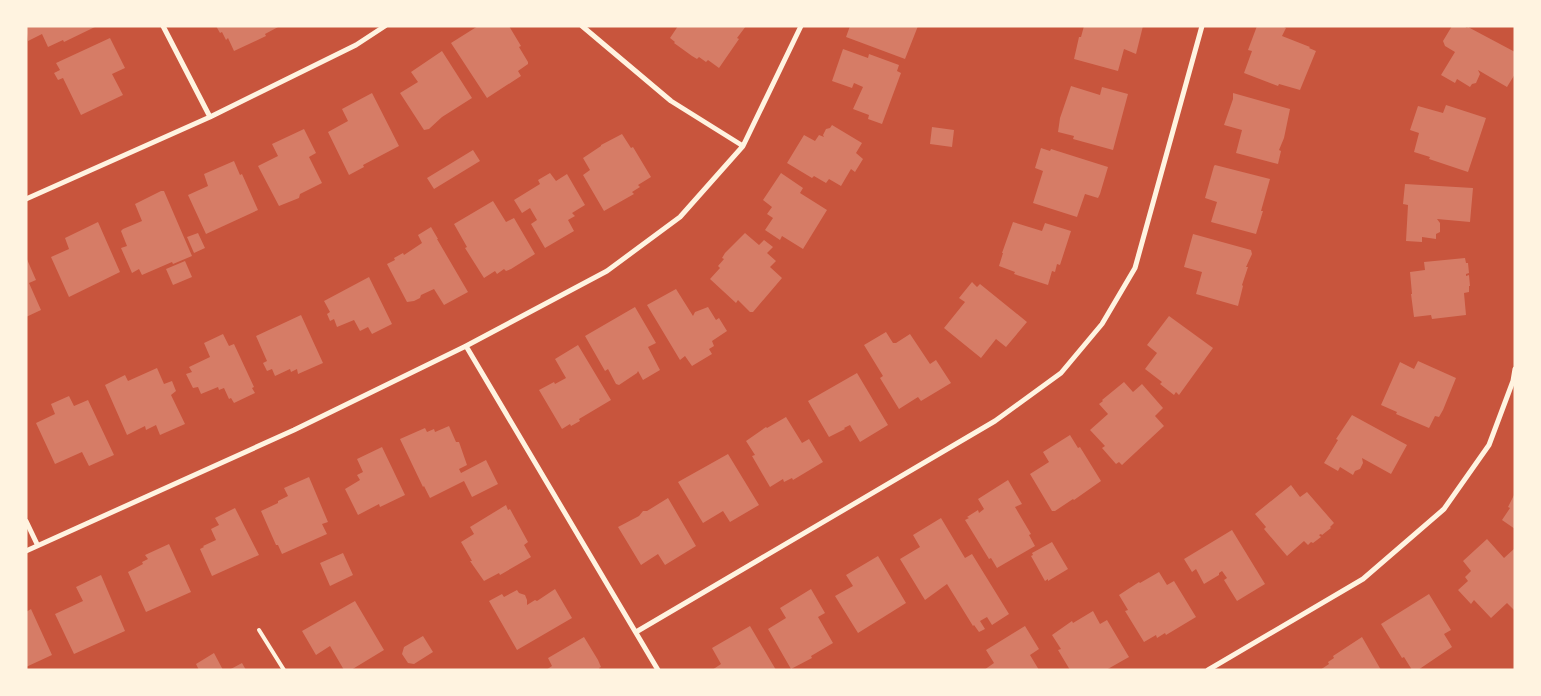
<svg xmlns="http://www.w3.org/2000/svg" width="1541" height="696" font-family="Montserrat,sans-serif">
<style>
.building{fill:#d67c66}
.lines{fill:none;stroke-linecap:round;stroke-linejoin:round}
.service{stroke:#fff3e0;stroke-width:4}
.minor{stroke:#fff3e0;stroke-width:5}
</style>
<rect width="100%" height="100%" fill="#c8553d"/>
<path class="building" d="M26 26H97L64 42 63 40 48 47 42 34 28 41Z
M216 26H280L265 34 266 36 234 51 228 38 226 40 222 32 220 33Z
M478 26H509L521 46 519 47 528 62V64L518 71 521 76 487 98 451 43Z
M678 26H746L737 38 739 39 719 68 708 60 706 62 699 57 697 59 692 56 674 43 675 42 670 38Z
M850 26H918L905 59 846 37Z
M1084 26H1143L1136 54 1124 49 1118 71 1074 59 1079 37H1081Z
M1257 26H1282L1286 28 1282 36 1310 47 1309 48 1316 51 1300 90 1279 84 1278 86 1244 73 1252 51 1248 50Z
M1452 26H1464L1467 28 1468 27 1515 52V74L1507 87 1478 70 1480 74 1476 83 1472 84 1470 87 1457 79 1455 83 1441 75 1455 52 1445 46 1443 41Z
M110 38 125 68 112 74 123 95 81 115 63 78 58 80 54 73 60 70 56 63Z
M843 49 868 58 869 54 899 65 897 71 901 73 882 124 868 119 869 115 853 109 863 87 854 83 852 88 832 81Z
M442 51 472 98 442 117 429 129 424 130 400 93 418 82 411 72Z
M1071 86 1100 95 1102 87 1128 94 1113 150 1073 139 1074 136 1058 132 1060 118Z
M372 93 399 146 363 165 364 167 349 175 328 132 348 121 342 109Z
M1233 93 1290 109 1284 138 1279 150 1281 151 1278 164 1236 153 1242 130 1224 125 1233 99Z
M1446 105 1486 118 1468 172 1429 159 1430 157 1414 152 1419 133 1410 130 1418 106 1443 113Z
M832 125 862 143 856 153 863 159 855 172 851 169 841 186 829 179 826 183 814 176 812 178 787 163 804 135 815 141 819 135 824 137 823 135 826 129 830 128Z
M932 127 954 130 952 147 930 144Z
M304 129 316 153 309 157 322 183 300 194 299 198 279 206 258 166 278 156 272 144Z
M622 134 631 148 633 147 651 177 638 185 640 187 632 192 634 194 604 211 583 175 590 170 583 158 601 146V145Z
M1041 148 1050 151 1051 149 1108 167 1100 194 1098 198 1085 194 1077 217 1033 203 1043 171 1035 168Z
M473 150 480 161 434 189 427 178Z
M234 161 240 175 242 174 258 210 206 234 188 195 208 186 204 174Z
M1215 165 1270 179 1261 211H1263L1256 234 1211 222 1217 202 1205 198 1214 166Z
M550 173 556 181 567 174 585 205 572 213 575 216 568 220 574 231 545 248 531 224 537 220 530 208 522 213 514 200 540 184 538 180Z
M781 173 803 188 800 193 827 210 803 249 782 236 780 240 765 230 773 218 767 214 772 207 763 200Z
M1405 184 1473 188 1470 222 1437 219 1440 223V232L1436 234V239L1422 237V242L1406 241 1408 205 1403 204Z
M161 191H164L192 256 173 264 172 262 142 275 139 269 132 273 121 248 127 246 121 231 123 229 142 221 135 204Z
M493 201 506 222 514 218 535 254 511 269 506 271 504 269 497 274 495 271 484 278 465 248 467 247 454 224Z
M98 222 120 272 69 297 51 257 69 249 65 238Z
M1013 222 1042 231 1045 223 1071 231 1060 265 1057 264 1055 272 1052 271 1048 285 1014 274 1015 272 999 266 1003 253H1002Z
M431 227 438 239H437L468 292 444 305 434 289 421 295 420 298 414 301 407 302 387 264 395 260 394 258 403 253 404 255 422 243 418 235Z
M198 233 205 248 194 253 187 237Z
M745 233 759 245 764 240 773 247 767 253 776 261 770 267 782 278 753 312H750L738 300 736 303 710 279 720 268 718 266 724 259 722 258 725 253Z
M1193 234 1251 250 1252 254 1246 267H1248L1242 285 1243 286 1238 306 1196 294 1202 272 1184 267Z
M26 257 36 280 29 283 41 310 26 317Z
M1465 258 1466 263H1468L1469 273 1466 274V276L1469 275 1470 286H1469V292L1464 293 1466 315 1432 319 1431 315 1414 317 1411 294H1412L1410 272 1425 270 1424 262Z
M185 261 192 277 173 285 166 269Z
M369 277 392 324 372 334 368 327 360 331 354 320 337 327 334 319 330 321 327 314 330 312 324 301Z
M972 282 977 287 980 284 1027 322 1006 347 996 339 981 358 944 328 965 302 959 298Z
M676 289 693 316 695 312 708 307 716 320 719 318 727 331 712 341 714 346 709 349 712 354 692 366 685 356 680 360 647 305Z
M635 307 656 343 648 347 660 370 643 380 638 371 637 373 619 385 616 384 608 369 605 371 585 336Z
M301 315 323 363 298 374 297 369 291 372 290 369 275 376 272 369 267 371 263 363 267 361 256 336Z
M1169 316 1213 348 1179 395 1176 392 1174 395 1160 384 1162 382 1145 369 1157 353 1147 345Z
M886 332 893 343H896L910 334 930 364 936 360 951 383 921 401 918 397 899 409 880 378 883 376 864 345Z
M223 334 229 346 234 344 254 387 252 388 255 393 234 403 231 398 229 399 224 388 219 390 218 387 201 394 198 387 193 388 186 374 192 372 189 367 210 357 204 343Z
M578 345 611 400 579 419 580 421 571 426 570 424 562 429 539 390 554 382 555 384 566 378 555 359Z
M1418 361 1456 378 1443 410 1439 417 1435 416 1429 428 1396 414 1397 412 1381 405 1400 362 1414 369Z
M157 368 164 384 172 381 176 391 171 395 185 424 160 435 156 425 146 430 145 426 127 435 105 385 125 375 128 381Z
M857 373 888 425 860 442 850 425 844 428 845 429 829 437 808 401Z
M1124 382 1133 392 1142 384 1163 408 1155 416 1164 426 1122 465 1119 462 1116 464 1102 448 1105 446 1090 430 1108 414 1099 404 1103 401 1102 400Z
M69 396 74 406 88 400 114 455 89 466 82 452 55 464 36 423 55 414 51 404Z
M1352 415 1407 445 1391 474 1362 458 1363 463 1360 469 1355 471 1353 475 1340 467 1338 471 1324 463 1338 440 1336 439Z
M786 417 802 443 809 439 823 462 793 480 792 478 784 482 783 479 770 487 752 456 755 455 746 441 766 427 767 428Z
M449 426 456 442H459L467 465 459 469 461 473 486 460 498 484 472 497 464 481 430 498 424 486 423 487 400 439 425 428 427 432 434 429 435 432Z
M1070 435 1078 448 1080 447 1101 481 1074 500 1073 499 1055 511H1052L1030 474 1049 462 1043 452Z
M382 447 405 495 380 507 379 504 358 515 345 489 360 480 357 475 363 472 357 459Z
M728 454 759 505 730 522 723 511 703 523 678 482Z
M309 477 328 522 322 524 327 534 282 554 278 545H276L261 511 278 503V501L288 496 284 488Z
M1008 480 1022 504 1015 507 1031 534 1029 535 1035 546 997 568 991 558 989 559 965 520 969 518 967 517 978 510 979 513 984 509 978 499Z
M1291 485 1300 497 1307 492 1334 523 1330 527 1331 528 1322 535 1321 534 1319 535 1321 537 1313 543 1311 542 1308 545 1304 541 1287 556 1264 529 1266 527 1255 514Z
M1515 493V529L1502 520 1510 508 1508 507Z
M668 498 696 546 665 565 658 554 641 565 618 527 639 516 643 511H647Z
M506 505 508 510 510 509 528 542 524 545 531 557 500 575 499 573 484 581 470 561H472L461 542 474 534 470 527Z
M235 508 259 555 212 576 200 549 204 547 203 546 216 540 211 529 219 525 215 518Z
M941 518 965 558 972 554 1009 614 992 625 987 617 980 621 985 629 979 632 974 625 973 626 947 584 925 600 900 559 920 547 913 535Z
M1232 530 1265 584 1237 601 1224 580 1227 578 1222 571 1219 573V575L1204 584 1196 569 1192 572 1184 559Z
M1487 539 1504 558 1515 548V611L1507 603 1491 618 1474 600 1471 604 1458 590 1468 581 1465 577 1471 571 1463 561Z
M1052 542 1068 569 1048 581V579L1045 581 1031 556 1033 555 1032 553Z
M169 544 191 592 146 612 128 572 143 564 142 562 148 559 145 555Z
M343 553 353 575 330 586 320 563Z
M878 556 906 603 858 633 835 596 853 586 846 575Z
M1159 572 1167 585 1174 581 1196 617 1166 635 1165 633 1157 638 1156 635 1144 642 1125 611 1128 610 1119 595 1139 582 1140 583Z
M101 575 125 631 74 654 55 614 83 601 76 587Z
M555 589 572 618 517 650 489 601 502 594 504 597 517 590 519 593 525 595 527 600V605L535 600 537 601Z
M811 589 825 613 818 617 833 643 811 656 812 658 791 669 768 629 786 618 780 608Z
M1429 594 1451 630 1444 634 1452 647 1418 670H1412L1404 657 1402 658 1381 624Z
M355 601 384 650 351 670H344L330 646 316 655 302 631Z
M31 609 52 655 26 667V612Z
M1093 611 1100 624 1107 620 1129 657 1106 670H1070L1058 650 1061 649 1052 635 1072 621 1073 623Z
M750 626 776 670H712L721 664 712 648Z
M1025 626 1039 649 1030 655 1039 670H984L994 663 986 650Z
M423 636 433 652 414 664 408 663 402 654 404 647Z
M584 637 598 660 601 667 599 668 600 670H546L552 666 548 658Z
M1362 637 1381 670H1320L1329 664 1328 662 1334 658 1333 656Z
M214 653 223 670H199L196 664Z
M242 663 246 670H229Z"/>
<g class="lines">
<path class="service" d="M259 630 284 670"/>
<path class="minor" d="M163 26 210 117
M582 26 671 101 743 146
M26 199 210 117 356 45 385 26
M466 346 658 670
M26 521 37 544
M26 551 294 430 466 346 607 271 680 217 743 146 801 26
M636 632 995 421 1061 373 1102 324 1135 268 1202 26
M1208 670 1363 579 1444 509 1489 445 1513 381 1515 369"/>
</g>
<rect width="1541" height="696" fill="none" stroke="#fff3e0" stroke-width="55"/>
</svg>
